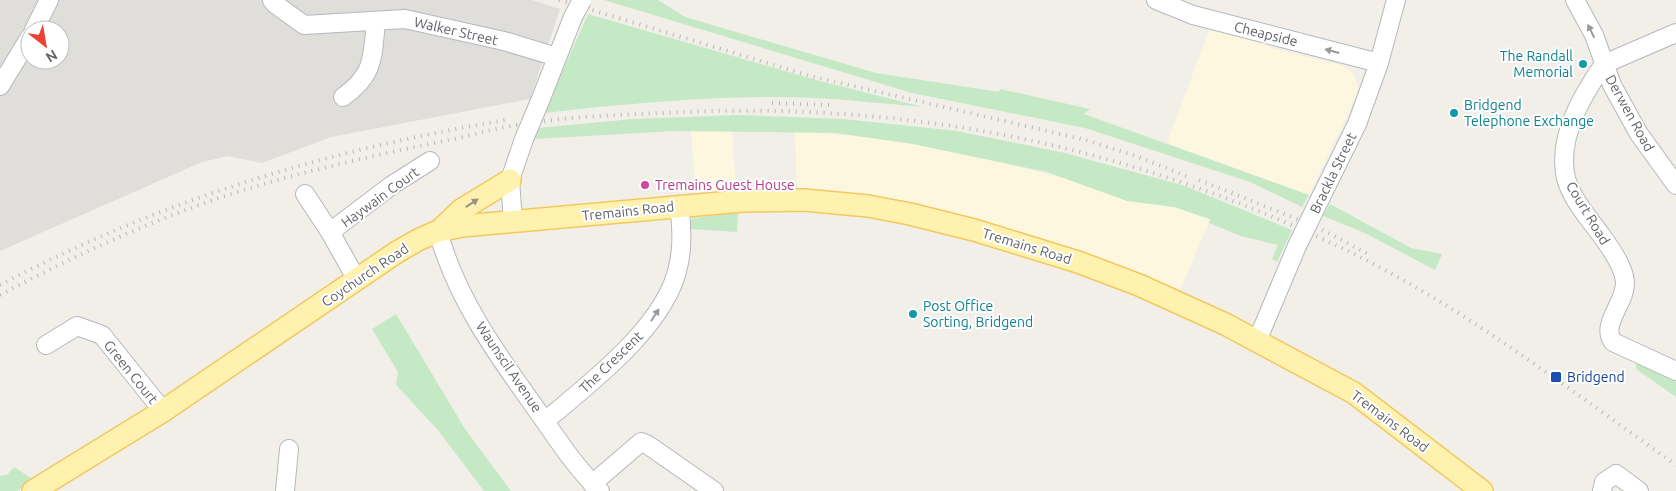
<svg xmlns="http://www.w3.org/2000/svg" width="1676" height="491" font-family="Ubuntu,sans-serif">
<style>
.commercial{fill:#fef7e0}
.industrial{fill:#e0deda;fill-rule:evenodd}
.green{fill:#c5e8c5}
.lines{fill:none;stroke-linecap:round;stroke-linejoin:round}
.minor-casing{stroke:#b5b8bc;stroke-width:20}
.major-casing{stroke:#f2c960;stroke-width:24}
.minor{stroke:#fff;stroke-width:18}
.major{stroke:#fff2af;stroke-width:21}
.rail{stroke:#b6b7b8;stroke-width:4;stroke-dasharray:1 6;stroke-linecap:butt}
.minor-bridge-casing{stroke:#b5b8bc;stroke-width:20;stroke-linecap:butt}
.minor-bridge{stroke:#fff;stroke-width:18}
.oneway{fill:#979a9d}
.oneway2{fill:#979581}
.culture-dot{fill:#0f9aa8;stroke:#fff;stroke-width:2}
.hotel-dot{fill:#d1479c;stroke:#fff;stroke-width:2}
.transit-dot{fill:#1a4fb4;stroke:#fff;stroke-width:2}
.labels{text-anchor:middle;stroke-width:4;stroke-linejoin:round;paint-order:stroke}
.street-label{font-size:14px;fill:#5f6368;stroke:#fff}
.culture-label{font-size:14px;fill:#0d838f;stroke:#fff;text-anchor:start}
.hotel-label{font-size:14px;fill:#b23c85;stroke:#fff;text-anchor:start}
.transit-label{font-size:14px;fill:#164399;stroke:#fff;text-anchor:start}
</style>
<rect width="100%" height="100%" fill="#f1efe8"/>
<path class="commercial" d="M1210 28 1265 43 1271 48 1344 66 1354 75 1358 87 1357 95 1309 195 1167 143Z
M691 131H732L736 190 696 193Z
M795 131 886 139 995 161 1079 182 1127 201 1174 207 1210 220 1180 290 1091 254V256L957 214 872 196 797 190Z"/>
<path class="industrial" d="M0 0H532L560 9 530 99 331 137 262 163 228 156 202 162 0 251ZM30 30H60V60H30Z"/>
<path class="green" d="M604 0H658L685 17 876 73 999 92 1000 89 1090 109 1084 114 1309 195 1302 207 1250 182 1085 128 912 93Z
M588 14 816 80 923 107C888 104 852 100 817 98 726 94 634 103 544 113Z
M739 115 844 119 957 131 1065 153 1185 186 1292 230 1277 262 1272 259 1278 245 1241 236 1209 223 1210 219 1174 207 1127 201 1047 172 913 144 836 133 674 131 534 139 537 128 633 119Z
M1330 204 1411 248 1442 254 1435 270 1365 233 1323 216Z
M736 213 738 214 737 232 690 229 689 221 694 218Z
M396 314 465 429 511 491H484L437 429 396 385 398 372 372 329Z
M1636 364H1641L1676 382V397L1636 369Z
M14 467 34 480 17 491H0V476L7 475Z"/>
<g class="lines">
<defs>
<path id="minor" d="M272 0 275 4 304 25 405 19 504 41 557 57
M1156 0 1193 15 1379 63
M1575 0 1594 35 1612 85 1629 116 1639 134 1676 185
M34 30 49 0
M1604 64C1583 94 1559 134 1565 173 1568 195 1588 217 1601 235 1610 247 1624 267 1625 282 1626 303 1600 324 1613 342L1676 371
M1604 64 1676 33
M0 86 30 37
M343 97C375 74 372 58 376 22
M540 101 573 17
M305 194 330 232 357 280
M1320 199 1357 124 1379 63 1396 0
M513 221 510 180 524 139
M438 231C456 299 499 357 539 413 558 440 576 468 600 491
M330 232 392 185 430 161
M1257 341 1297 246
M46 345 77 326 102 335 163 411
M545 421C589 384 666 326 678 267 683 247 682 226 679 206
M592 484 641 442 648 445 714 491
M285 491 289 449
M1602 491 1604 482 1616 474 1639 491"/>
<path id="major" d="M439 231 461 210 510 180
M33 491 163 411 397 252 418 240 438 231 463 226 742 201 804 200 868 206 910 214 974 230 1078 262 1139 285 1225 324 1354 393 1482 491"/>
</defs>
<use href="#minor" class="minor-casing"/>
<use href="#major" class="major-casing"/>
<use href="#minor" class="minor"/>
<use href="#major" class="major"/>
<path class="rail" d="M559 0 810 76 1082 139 1136 156 1186 176
M772 103 832 105
M1199 180 1317 227 1370 255
M0 285C161 200 327 150 506 120
M0 295C74 256 151 220 231 194 306 170 381 154 458 138 476 134 493 129 511 126 560 117 613 115 663 113 910 99 1139 147 1360 257 1473 314 1574 393 1676 465"/>
<defs>
<path id="minor-bridge" d="M573 17 582 0
M524 139 540 101
M1297 246 1320 199"/>
</defs>
<use href="#minor-bridge" class="minor-bridge-casing"/>
<use href="#minor-bridge" class="minor-bridge"/>
</g>
<defs><path id="oneway-solid" d="M-6-.8H1V-3.2L6.5 0L1 3.2V.8H-6Z" transform="scale(1.25)"/></defs>
<g class="oneway">
<use href="#oneway-solid" transform="translate(1591 31) rotate(-116)"/>
<use href="#oneway-solid" transform="translate(1332 51) rotate(-165)"/>
<use href="#oneway-solid" transform="translate(655 315) rotate(-57)"/>
</g>
<use class="oneway2" href="#oneway-solid" transform="translate(472 203) rotate(-33)"/>
<g class="culture-dot">
<circle cx="1583" cy="64" r="5"/>
<circle cx="1454" cy="113" r="5"/>
<circle cx="913" cy="314" r="5"/>
</g>
<circle class="hotel-dot" cx="645" cy="185" r="5"/>
<rect class="transit-dot" x="1550" y="371" width="12" height="12" rx="2.5"/>
<g class="labels">
<g class="street-label">
<text transform="translate(456 31) rotate(13)" y="5">Walker Street</text>
<text transform="translate(1266 34) rotate(14)" y="5">Cheapside</text>
<text transform="translate(1630 113) rotate(61)" y="5">Derwen Road</text>
<text transform="translate(1333 173) rotate(-64)" y="5">Brackla Street</text>
<text transform="translate(380 197) rotate(-36)" y="5">Haywain Court</text>
<text transform="translate(628 211) rotate(-6)" y="5">Tremains Road</text>
<text transform="translate(1588 213) rotate(59)" y="5">Court Road</text>
<text transform="translate(1027 246) rotate(17)" y="5">Tremains Road</text>
<text transform="translate(365 275) rotate(-34)" y="5">Coychurch Road</text>
<text transform="translate(611 362) rotate(-44)" y="5">The Crescent</text>
<text transform="translate(509 367) rotate(56)" y="5">Waunscil Avenue</text>
<text transform="translate(131 372) rotate(51)" y="5">Green Court</text>
<text transform="translate(1390 421) rotate(37)" y="5">Tremains Road</text>
</g>
<g class="culture-label">
<text x="1573" y="61" text-anchor="end">The Randall<tspan x="1573" dy="16">Memorial</tspan></text>
<text x="1464" y="110">Bridgend<tspan x="1464" dy="16">Telephone Exchange</tspan></text>
<text x="923" y="311">Post Office<tspan x="923" dy="16">Sorting, Bridgend</tspan></text>
</g>
<g class="hotel-label">
<text x="655" y="190">Tremains Guest House</text>
</g>
<g class="transit-label">
<text x="1567" y="382">Bridgend</text>
</g>
</g>
<g transform="translate(45 45) rotate(149)"><circle r="24" fill="#ffffff" stroke="#bfc1c3"/>
<path d="M0-4L9 19L0 12L-9 19Z" fill="#ea4335"/>
<text y="-8" font-size="14" font-weight="bold" text-anchor="middle" fill="#5f6368">N</text>
</g>
</svg>
